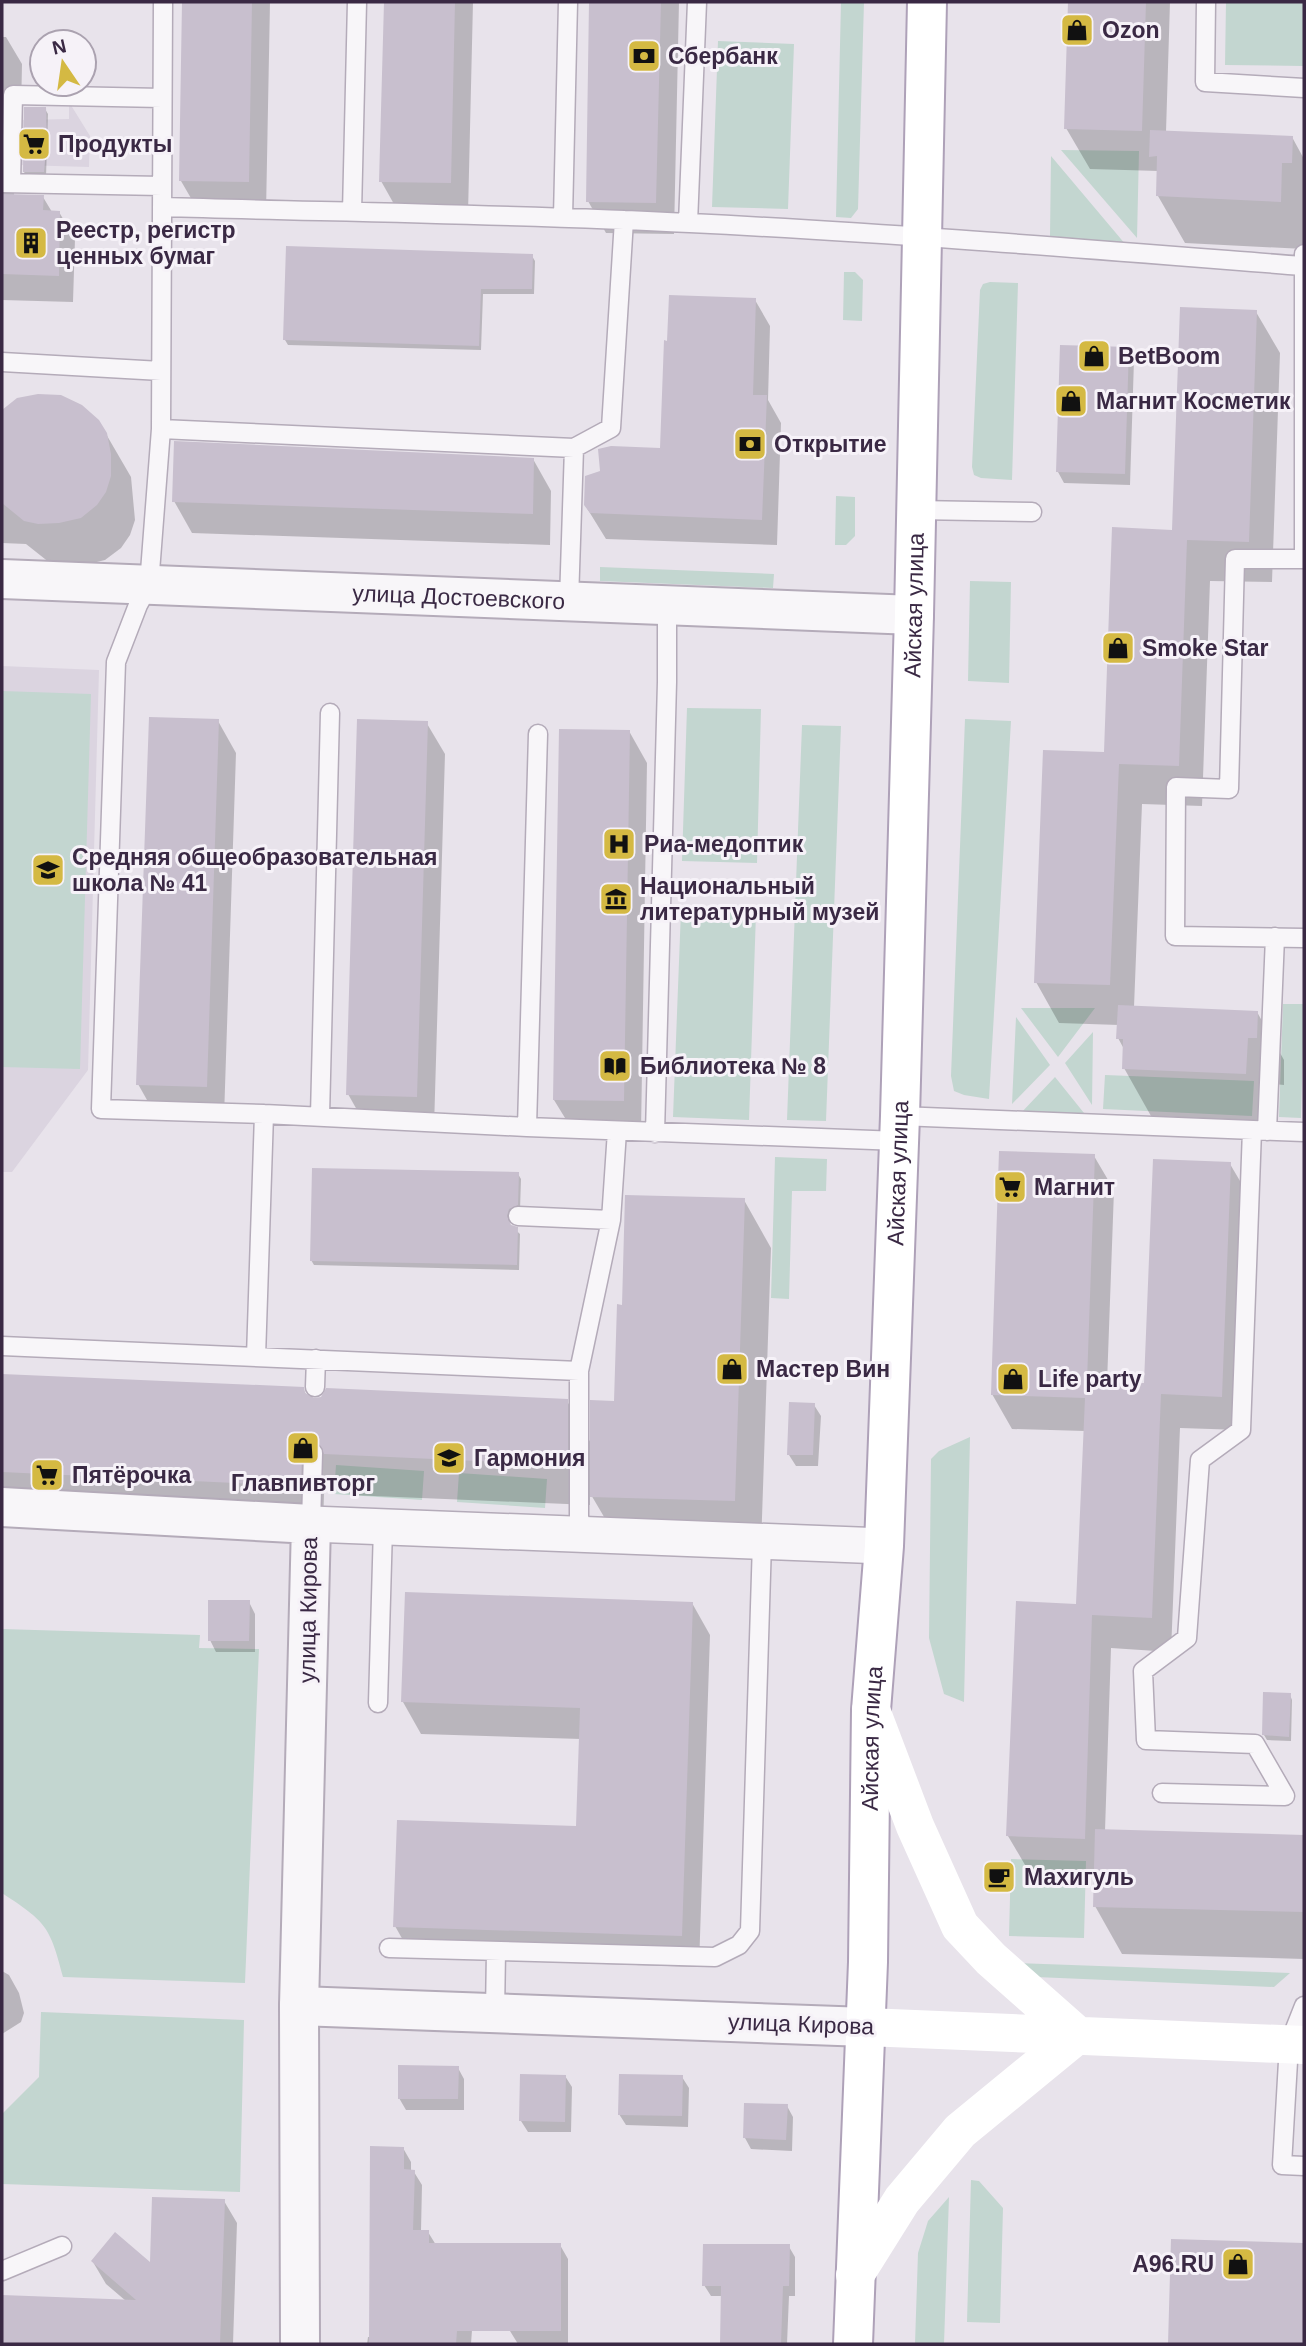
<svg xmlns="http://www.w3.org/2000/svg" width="1306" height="2346" font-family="Helvetica,sans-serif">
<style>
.built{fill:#dbd4e0}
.green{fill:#c3d6d0}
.shadow{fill:#0003}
.building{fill:#c8bfce}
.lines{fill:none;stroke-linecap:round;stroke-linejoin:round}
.service-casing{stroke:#b4abb9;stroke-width:21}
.minor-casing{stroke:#b4abb9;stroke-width:38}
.tertiary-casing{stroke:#b4abb9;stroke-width:42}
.primary-casing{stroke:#aea1b8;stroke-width:42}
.service{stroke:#f8f6f9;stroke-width:18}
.minor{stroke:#f8f6f9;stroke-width:35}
.tertiary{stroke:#f8f6f9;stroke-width:38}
.secondary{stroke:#fff;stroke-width:38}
.primary{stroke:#fff;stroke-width:38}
.labels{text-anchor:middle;stroke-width:6;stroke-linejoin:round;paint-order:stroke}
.poi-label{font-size:23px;font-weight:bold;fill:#3a2944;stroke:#f6f2f8;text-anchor:start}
.street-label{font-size:23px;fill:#3a2944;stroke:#f6f2f8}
</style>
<rect width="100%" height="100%" fill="#e8e3eb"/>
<path class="built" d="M69 102 90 136 89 167 21 165 22 120 69 119Z
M2 666 99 670 88 1070 12 1172H2Z"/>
<path class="green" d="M841 2H864L858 209 851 218 836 217Z
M1226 2H1304L1303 66 1225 65Z
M718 41 794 44 788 209 712 207Z
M1061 150 1139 151 1137 238Z
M1051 156 1126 245 1050 236Z
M844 272H855L863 280 862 321 843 320Z
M990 282 1018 283 1012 480 981 478 974 475 972 467 980 290 983 284Z
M836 496 855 497V536L846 545H835Z
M600 567 774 574 773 588 600 581Z
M970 581 1011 582 1009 683 968 681Z
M2 691 91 694 80 1069 2 1067Z
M687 708 761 709 757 863 682 861Z
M965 719 1011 721 989 1099 964 1095 954 1091 951 1076Z
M802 725 841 726 826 1121 787 1120Z
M681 910 756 913 749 1120 673 1117Z
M1283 1004H1304L1301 1118 1279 1117Z
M1021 1008H1095L1058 1057Z
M1016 1017 1050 1065 1012 1104Z
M1093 1032 1092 1105 1065 1063Z
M1105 1075 1254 1081 1252 1116 1103 1109Z
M1055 1077 1088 1118 1020 1114Z
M775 1157 827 1159 826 1191H792L789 1299 771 1298Z
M970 1437 964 1702 944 1694 929 1638 931 1459 939 1451Z
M336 1465 424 1471 422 1500 334 1494Z
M459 1473 547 1479 545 1508 457 1502Z
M2 1629 200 1635 199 1648 259 1649 245 1983 63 1977C50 1926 46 1922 2 1893Z
M1011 1859 1086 1861 1084 1938 1009 1936Z
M1015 1963 1290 1973 1274 1987 1036 1977Z
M41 2012 244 2020 240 2192 2 2184V2114L39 2077Z
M971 2180 979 2181 1003 2208 1000 2323 967 2322Z
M949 2197 944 2344H915L918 2253 928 2221Z"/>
<path class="shadow" d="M184 2H270L266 213 199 212 181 181Z
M385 2H473L468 214 399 213 381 181Z
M592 2H679L674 234 606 233 588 201Z
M1070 2H1170L1166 132 1292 137 1304 159V249L1185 243 1158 196 1159 171 1090 169 1066 128Z
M2 37H6L22 64 21 113 16 122 14 196 43 197 52 212H59L75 239 73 302 2 300Z
M45 109 48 114 46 177H27L24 172Z
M532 256 535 261 534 294H483L481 350 288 345 285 340Z
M755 300 770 326 768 400 781 423 777 545 606 539 585 505 662 450Z
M1256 312 1280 353 1272 582 1210 581 1202 806 1142 804 1134 1007 1257 1012 1284 1060V1085L1274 1084 1273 1121 1151 1116 1124 1068V1049L1118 1038 1119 1025 1059 1023 1036 982 1174 531Z
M1128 349 1134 360 1130 485 1064 483 1058 472Z
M17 400 106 434 131 477 135 520 130 535 121 548 105 560 84 565 50 563 26 544 2 543V412Z
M533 459 551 491 550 545 192 533 174 501Z
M218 721 236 753 224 1118 156 1116 138 1084Z
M426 722 445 754 434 1128 366 1126 348 1094Z
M629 731 647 763 641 1132 573 1131 554 1100Z
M1094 1156 1114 1190 1107 1384 1146 1385 1230 1164 1250 1198 1241 1430 1180 1428 1171 1652 1111 1648 1105 1831 1304 1836V1959L1122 1954 1095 1906 1096 1873 1028 1870 1008 1836 1077 1606 1085 1431 1012 1429 992 1394Z
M518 1174 521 1179 520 1210 511 1214 508 1223 520 1234 519 1270 314 1265 311 1260Z
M744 1200 771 1248 761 1548 620 1544 590 1493V1505L350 1495 344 1484 337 1482 327 1488 324 1494 323 1526 2 1512V1375L303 1389 307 1396 314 1400 567 1401 592 1445 615 1403 623 1307Z
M814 1405 821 1416 818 1466H796L789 1455Z
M249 1602 255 1614V1652H216L210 1640Z
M692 1603 710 1635 699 1967 413 1958 395 1926 578 1828 581 1739 421 1734 403 1702Z
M1290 1695 1292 1700 1291 1741 1267 1740 1264 1735Z
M2 1971 9 1975 19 1993 24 2013 21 2022 2 2034Z
M458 2068 464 2079V2110H406L399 2098Z
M565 2076 572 2087 571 2132H528L521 2121Z
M682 2077 689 2088 688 2127 626 2125 619 2114Z
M787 2106 793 2117 792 2151 751 2149 745 2138Z
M403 2148 411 2162V2171L414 2172 422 2185 421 2231 428 2232 436 2245H560L568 2259V2344H518L510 2331 473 2316 471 2344H367L368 2337H371Z
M224 2201 237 2223 233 2344H2V2297L126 2301 106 2284 93 2262 152 2265Z
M1173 2241 1304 2245V2344H1170Z
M788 2245 795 2257V2296H789L787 2344H721L723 2296H711L704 2285Z"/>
<path class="building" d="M182 2H252L249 182 179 181Z
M384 2H455L451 183 379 182Z
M589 2H661L656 203 586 202Z
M1068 2H1146L1142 131 1064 129Z
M24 107H46L47 140 44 172H23Z
M1150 130 1293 136 1292 163H1282L1281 202 1156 196 1157 156 1149 157Z
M2 194 44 195 43 210 60 211 59 276 2 274Z
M286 246 533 254 532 289H481L479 346 283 340Z
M669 295 756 298 753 395H767L762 520 590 513 584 505 585 476 600 471 598 449 611 446 660 448 664 340 667 341Z
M1180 307 1257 310 1249 542 1187 540 1179 766 1119 764 1110 985 1034 983 1043 750 1104 752 1112 527 1172 530Z
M1060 345 1129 347 1125 474 1056 472Z
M38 394 61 395 82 405 99 420 107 433 111 454V476L106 492 97 505 81 518 59 523 38 524 24 521 2 503V410L17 398Z
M174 441 534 458 533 514 172 502Z
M149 717 219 719 207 1087 136 1085Z
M357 719 428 721 417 1097 346 1095Z
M559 729 630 730 624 1101 553 1100Z
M1118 1005 1258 1011 1257 1038H1248L1246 1074 1122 1069 1123 1039H1116Z
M999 1151 1095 1154 1087 1382 1144 1383 1153 1159 1231 1162 1222 1397 1161 1394 1152 1618 1092 1615 1085 1839 1006 1836 1016 1601 1076 1604 1085 1398 991 1395Z
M312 1168 519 1172 518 1205 509 1209 507 1216 511 1225 518 1227 517 1265 310 1261Z
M625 1195 745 1198 735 1501 590 1497V1400L614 1401 617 1304 622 1305Z
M2 1374 304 1387 305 1393 314 1398 321 1397 326 1388 568 1399V1465L324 1454 319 1444 313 1442 304 1446 302 1452 301 1486 2 1472Z
M789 1402 815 1403 813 1455H787Z
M405 1592 693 1602 682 1936 393 1927 397 1820 576 1826 580 1708 401 1702Z
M208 1600H250L249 1641H208Z
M1263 1692 1291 1693 1289 1737 1262 1735Z
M1095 1829 1304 1835V1912L1093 1907Z
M398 2065 459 2066 458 2099H398Z
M520 2074 566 2075 565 2122 519 2121Z
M619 2074 683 2075 682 2116 618 2115Z
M744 2103 788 2104 786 2140 743 2138Z
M370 2146 404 2147V2169L415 2170 413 2230H429V2243H561V2331H457L456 2344H369Z
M152 2197 225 2199 220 2344H2V2295L136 2300 91 2261 115 2232 150 2262Z
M1171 2239 1304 2243V2344H1168Z
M703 2244H790L789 2286H783L781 2344H720L721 2286H702Z"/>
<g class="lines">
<defs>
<path id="service" d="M163 2 161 429 149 585 138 605 116 662 101 1109 264 1114 527 1127 899 1141
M1206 2 1205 82 1304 88
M2 183 162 186
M11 183 13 95 162 98
M162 207C338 212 514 214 690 223 895 233 1099 250 1303 266
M352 212 357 2
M563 217 568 2
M688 223 697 2
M1304 254V559H1235L1229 789 1176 787 1175 936 1304 938
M2 362 161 371
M161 429 574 448
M916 510 1032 512
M569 601 574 448 611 428 624 220
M320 1116 330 713
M900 1116 1304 1132
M527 1127 538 734
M1267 1131 1275 937
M655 1133 667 682V605
M518 1216 611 1220
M2 1346 579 1371
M256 1357 264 1114
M315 1387 316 1359
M311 1524 313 1453
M582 1534 579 1516V1371L611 1220 617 1131
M378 1703 383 1527
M1162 1793 1285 1796 1255 1744 1146 1740 1143 1671 1187 1638 1200 1460 1241 1430 1252 1130
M389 1948 715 1957 739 1945 750 1931 762 1542
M1304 2006 1289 2044 1282 2165 1304 2166
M495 2013 496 1951
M2 2271 62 2246"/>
<path id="minor" d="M311 1524 884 1546"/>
<g id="tertiary">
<path id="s1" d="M2 579 914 615"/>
<path d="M2 1507 311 1524 299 2006 300 2344"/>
<path d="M299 2006 866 2027"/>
</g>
<g id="primary">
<path id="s2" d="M853 2344 868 1962 871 1710 884 1546 900 1116 914 615 927 2"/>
</g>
</defs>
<use href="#service" class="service-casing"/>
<use href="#minor" class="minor-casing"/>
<use href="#tertiary" class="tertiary-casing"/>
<use href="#primary" class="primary-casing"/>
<use href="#service" class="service"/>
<use href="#minor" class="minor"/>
<use href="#tertiary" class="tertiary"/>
<path class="secondary" d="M866 2027 1304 2045
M855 2275 902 2200 960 2131 1077 2035 991 1959 960 1926 915 1826 871 1710"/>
<use href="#primary" class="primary"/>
</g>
<defs>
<symbol id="shop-square" viewBox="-11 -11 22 22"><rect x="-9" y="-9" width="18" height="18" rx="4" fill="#d4b943" stroke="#f6f2f8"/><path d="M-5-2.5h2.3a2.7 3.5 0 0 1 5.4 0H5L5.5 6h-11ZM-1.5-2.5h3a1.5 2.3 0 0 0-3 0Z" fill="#111"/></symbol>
<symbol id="bank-square" viewBox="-11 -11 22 22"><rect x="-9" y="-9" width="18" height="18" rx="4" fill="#d4b943" stroke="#f6f2f8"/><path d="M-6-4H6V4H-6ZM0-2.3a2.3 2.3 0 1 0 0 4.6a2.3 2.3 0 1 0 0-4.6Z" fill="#111"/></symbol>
<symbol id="supermarket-square" viewBox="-11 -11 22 22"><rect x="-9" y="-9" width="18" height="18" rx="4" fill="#d4b943" stroke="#f6f2f8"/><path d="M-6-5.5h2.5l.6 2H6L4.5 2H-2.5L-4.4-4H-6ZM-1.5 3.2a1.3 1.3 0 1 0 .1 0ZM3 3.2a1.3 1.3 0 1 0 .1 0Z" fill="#111"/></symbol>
<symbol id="building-square" viewBox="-11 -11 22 22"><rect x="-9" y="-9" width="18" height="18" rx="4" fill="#d4b943" stroke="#f6f2f8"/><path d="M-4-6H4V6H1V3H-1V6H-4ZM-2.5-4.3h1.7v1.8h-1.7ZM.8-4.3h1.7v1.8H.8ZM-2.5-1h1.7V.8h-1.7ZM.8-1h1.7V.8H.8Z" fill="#111"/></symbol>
<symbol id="hospital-square" viewBox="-11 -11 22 22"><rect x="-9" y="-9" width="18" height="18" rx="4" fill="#d4b943" stroke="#f6f2f8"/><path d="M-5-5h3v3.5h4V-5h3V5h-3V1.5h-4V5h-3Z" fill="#111"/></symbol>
<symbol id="school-square" viewBox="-11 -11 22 22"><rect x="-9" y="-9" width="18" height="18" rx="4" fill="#d4b943" stroke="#f6f2f8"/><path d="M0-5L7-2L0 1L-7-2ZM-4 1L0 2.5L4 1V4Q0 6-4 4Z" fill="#111"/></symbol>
<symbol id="museum-square" viewBox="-11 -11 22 22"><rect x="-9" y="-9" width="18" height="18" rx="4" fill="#d4b943" stroke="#f6f2f8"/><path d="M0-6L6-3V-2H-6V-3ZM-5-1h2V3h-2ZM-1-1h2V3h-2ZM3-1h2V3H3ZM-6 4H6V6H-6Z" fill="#111"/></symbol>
<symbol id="library-square" viewBox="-11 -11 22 22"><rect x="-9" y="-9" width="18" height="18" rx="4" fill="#d4b943" stroke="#f6f2f8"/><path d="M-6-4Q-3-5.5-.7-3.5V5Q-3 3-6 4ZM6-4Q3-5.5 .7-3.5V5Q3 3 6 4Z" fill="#111"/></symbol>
<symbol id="cafe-square" viewBox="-11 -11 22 22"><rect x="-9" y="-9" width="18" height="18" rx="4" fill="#d4b943" stroke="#f6f2f8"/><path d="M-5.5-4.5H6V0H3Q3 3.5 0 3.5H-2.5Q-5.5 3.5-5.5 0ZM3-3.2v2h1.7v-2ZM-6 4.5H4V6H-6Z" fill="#111"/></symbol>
</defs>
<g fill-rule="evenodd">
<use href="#shop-square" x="1058" y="11" width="38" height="38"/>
<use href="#bank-square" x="625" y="37" width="38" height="38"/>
<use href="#supermarket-square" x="15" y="125" width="38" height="38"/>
<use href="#building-square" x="12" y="224" width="38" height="38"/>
<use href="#shop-square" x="1075" y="337" width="38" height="38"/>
<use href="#shop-square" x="1052" y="382" width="38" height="38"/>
<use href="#bank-square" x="731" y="425" width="38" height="38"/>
<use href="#shop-square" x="1099" y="629" width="38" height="38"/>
<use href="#hospital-square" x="600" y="825" width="38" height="38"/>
<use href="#school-square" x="29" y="851" width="38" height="38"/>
<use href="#museum-square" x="597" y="880" width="38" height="38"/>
<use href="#library-square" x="596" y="1047" width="38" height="38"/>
<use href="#supermarket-square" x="991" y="1168" width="38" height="38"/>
<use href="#shop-square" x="713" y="1350" width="38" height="38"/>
<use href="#shop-square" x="994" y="1360" width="38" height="38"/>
<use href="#shop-square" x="284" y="1429" width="38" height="38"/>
<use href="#school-square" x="430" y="1439" width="38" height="38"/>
<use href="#supermarket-square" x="28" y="1456" width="38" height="38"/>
<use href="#cafe-square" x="980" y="1858" width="38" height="38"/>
<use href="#shop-square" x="1219" y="2245" width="38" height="38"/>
</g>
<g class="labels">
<g class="poi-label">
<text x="1102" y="38">Ozon</text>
<text x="668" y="64">Сбербанк</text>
<text x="58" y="152">Продукты</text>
<text x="56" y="238">Реестр, регистр<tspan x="56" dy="26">ценных бумаг</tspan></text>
<text x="1118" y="364">BetBoom</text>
<text x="1096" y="409">Магнит Косметик</text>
<text x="774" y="452">Открытие</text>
<text x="1142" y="656">Smoke Star</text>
<text x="644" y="852">Риа-медоптик</text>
<text x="72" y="865">Средняя общеобразовательная<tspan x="72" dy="26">школа № 41</tspan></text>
<text x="640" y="894">Национальный<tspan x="640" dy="26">литературный музей</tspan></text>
<text x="640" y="1074">Библиотека № 8</text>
<text x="1034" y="1195">Магнит</text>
<text x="756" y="1377">Мастер Вин</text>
<text x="1038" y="1387">Life party</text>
<text x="474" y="1466">Гармония</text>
<text x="72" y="1483">Пятёрочка</text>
<text x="303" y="1491" text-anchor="middle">Главпивторг</text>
<text x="1024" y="1885">Махигуль</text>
<text x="1214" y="2272" text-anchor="end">А96.RU</text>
</g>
<g class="street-label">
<text dy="8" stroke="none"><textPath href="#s1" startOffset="457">улица Достоевского</textPath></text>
<text dy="8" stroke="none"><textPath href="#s2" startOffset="1740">Айская улица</textPath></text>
<text dy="8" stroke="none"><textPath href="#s2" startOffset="1172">Айская улица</textPath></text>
<text transform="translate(308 1610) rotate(-89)" y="8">улица Кирова</text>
<text dy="8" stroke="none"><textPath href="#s2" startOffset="606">Айская улица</textPath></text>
<text transform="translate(801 2024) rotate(2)" y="8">улица Кирова</text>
</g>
</g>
<rect width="1306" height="2346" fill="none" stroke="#3a2944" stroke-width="7"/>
<g transform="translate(63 63) rotate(347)"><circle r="33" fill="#f6f2f8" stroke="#aba2b0" stroke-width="2"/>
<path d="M0-5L12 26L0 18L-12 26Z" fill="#d4b943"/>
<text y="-10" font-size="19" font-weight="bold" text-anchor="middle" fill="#3a2944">N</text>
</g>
</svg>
